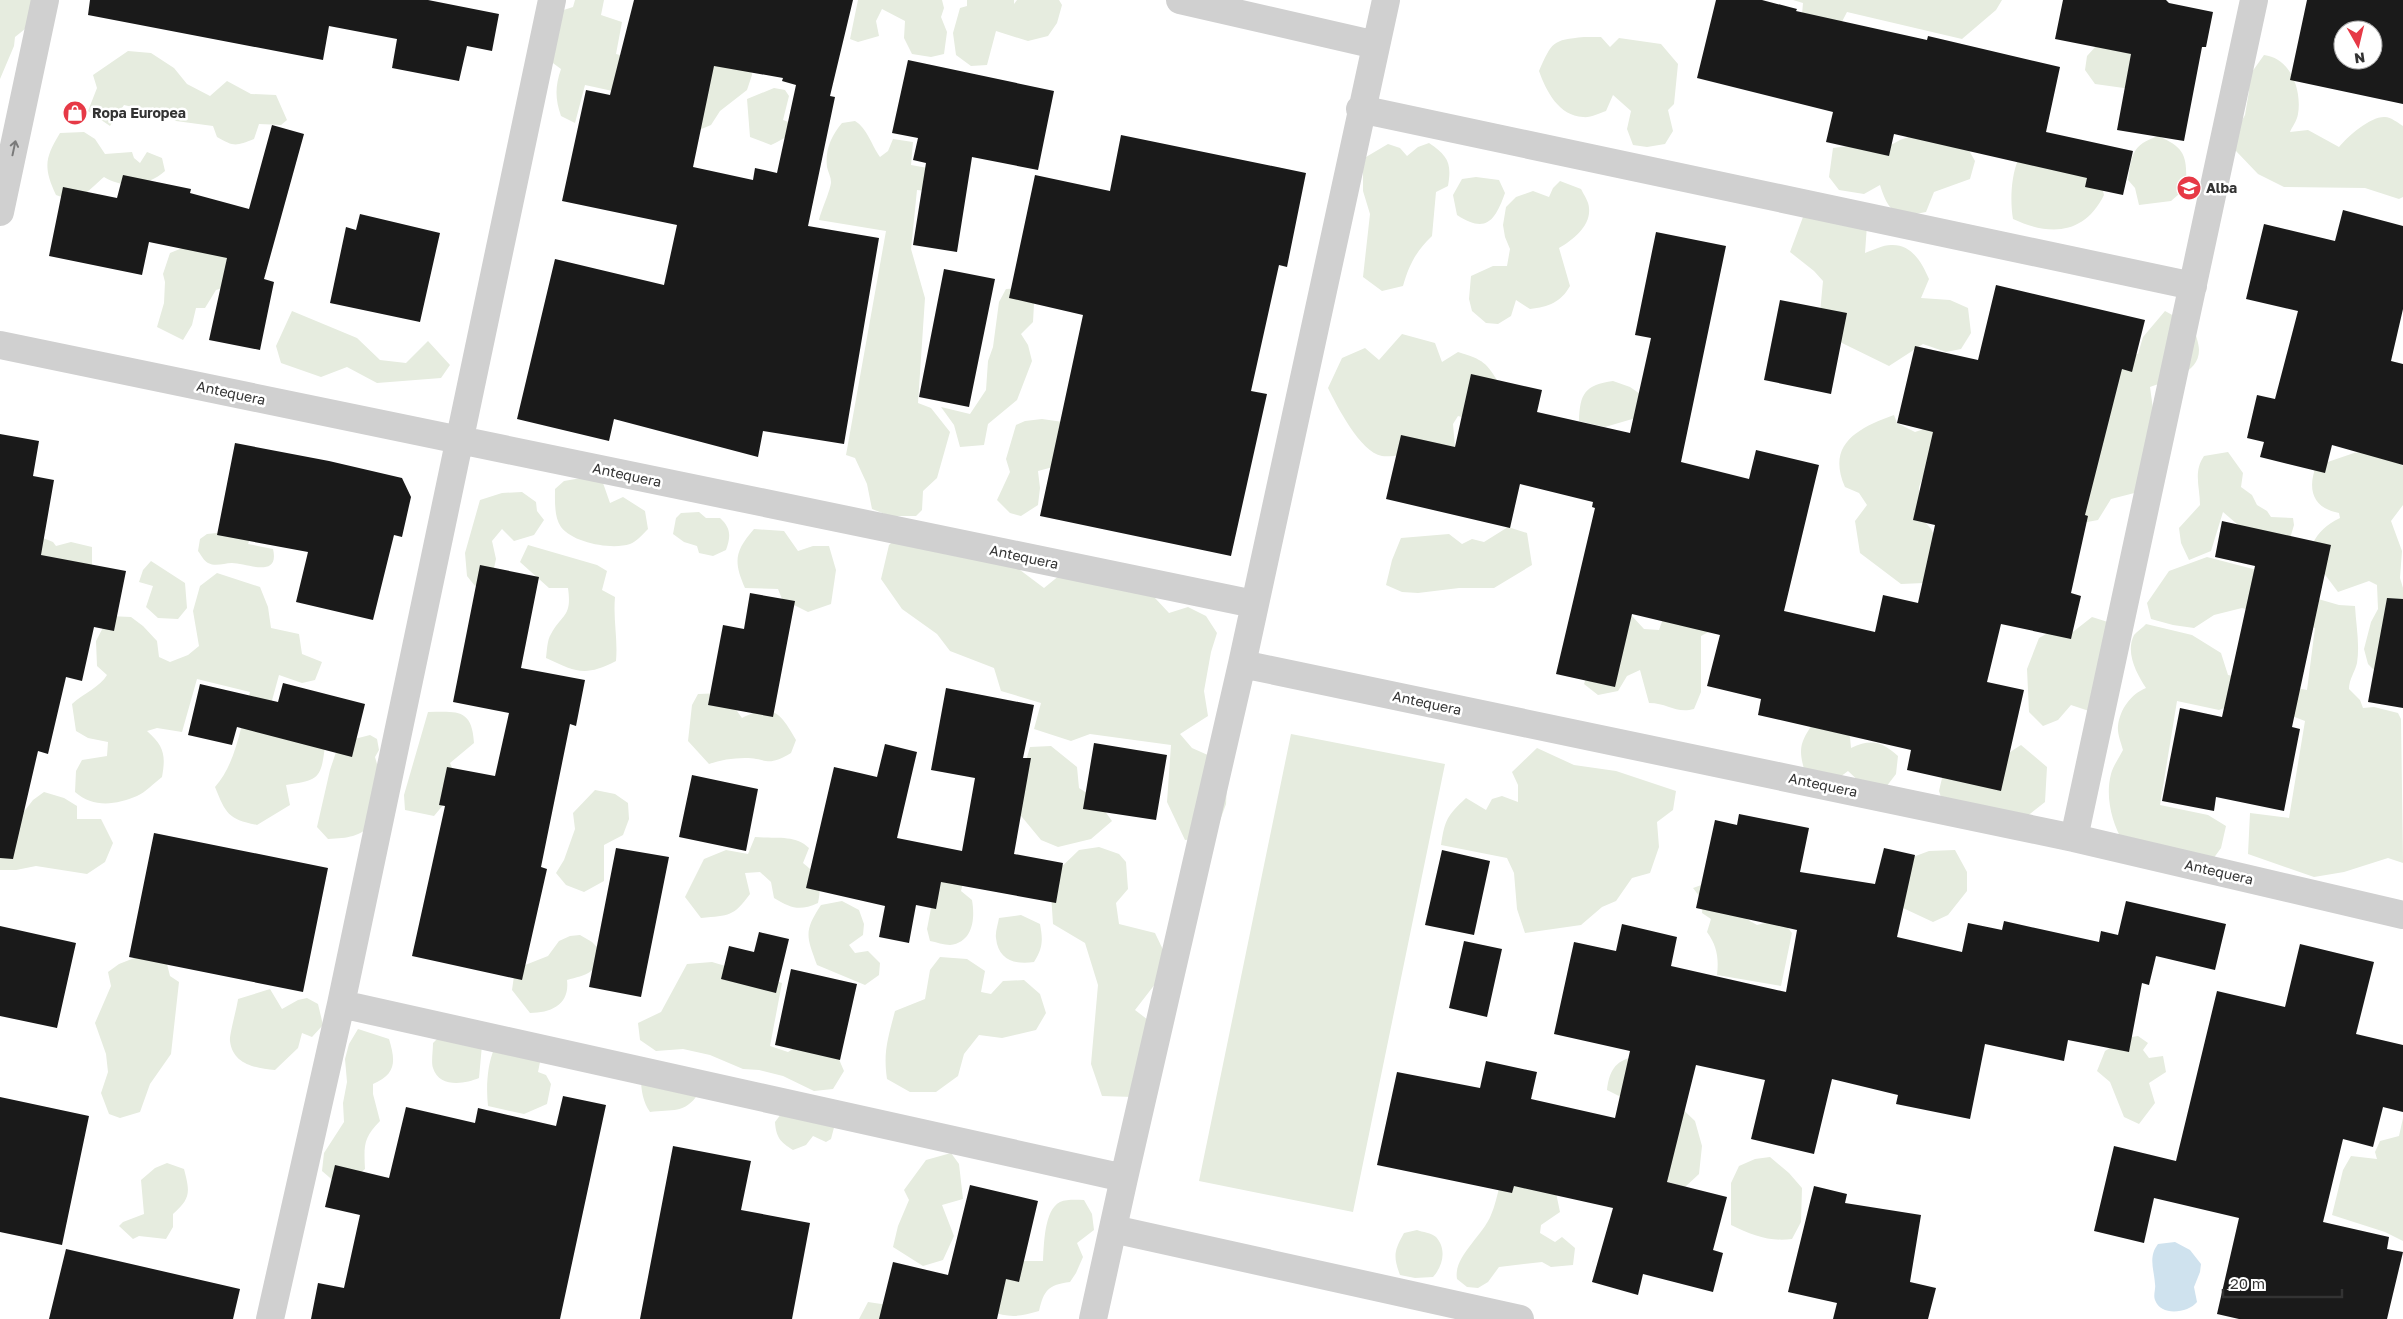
<svg xmlns="http://www.w3.org/2000/svg" width="2403" height="1319" font-family="'Golos Text',sans-serif">
<style>
.green{fill:#e6ecdf}
.water{fill:#cfe2ee}
.building{fill:#1a1a1a;fill-rule:evenodd}
.lines{fill:none;stroke-linecap:round;stroke-linejoin:round}
.minor{stroke:#d0d0d0;stroke-width:28}
.tertiary{stroke:#d0d0d0;stroke-width:28}
.oneway{stroke:#7a7a7a}
.labels{text-anchor:middle;stroke-width:5;stroke-linejoin:round;paint-order:stroke}
.poi-label{font-size:14px;font-weight:bold;fill:#333;stroke:#fff;text-anchor:start}
.street-label{font-size:14px;fill:#333;stroke:#fff}
</style>
<rect width="100%" height="100%" fill="#fff"/>
<path class="green" d="M0 0H40L25 29 15 37 14 46 0 79Z
M575 0H604L601 15 622 22 616 54 681 70 748 55 752 75 747 90 720 111 711 125 692 133 672 104 585 85 575 123 561 116C555 99 555 86 561 69L538 52 548 15 573 7Z
M858 0H942L944 8 941 17 947 32 944 54 931 57 912 54 904 38 905 21 882 9 876 21 879 36 858 42 850 39Z
M967 0H1014V4L1017 0H1059L1062 5 1057 23 1048 36 1028 41 996 31 987 65 971 66 956 55 953 33 960 8 967 6Z
M1793 0H2002L1996 10 1962 39 1847 12 1834 37 1801 26 1803 3Z
M1584 37H1601L1610 47 1619 38 1661 44 1678 64 1674 104 1668 110 1673 131 1665 144 1647 147 1633 145 1627 129 1631 111 1613 95 1606 111C1600 113 1590 118 1583 117 1559 116 1546 91 1539 71 1552 42 1552 40 1584 37Z
M2097 45 2135 49 2131 89 2095 84 2085 70 2087 56Z
M128 51 151 53 174 68 187 84 210 96 227 81 251 94 276 95 287 120 281 125 259 124 254 139C236 146 234 147 217 137L213 126 176 121 166 115 124 105 110 126 88 111 97 88 93 75Z
M2264 55C2291 58 2302 91 2298 114 2297 121 2292 127 2290 132L2308 130 2339 147C2348 136 2371 116 2385 117 2391 117 2398 123 2403 126V197L2399 199 2365 188 2284 187 2258 174 2236 151 2235 133 2245 115 2249 91 2247 79Z
M774 88 785 90 789 96 783 120 794 124C792 136 781 140 771 145L750 137 747 99Z
M855 121C867 128 872 146 880 157L888 151 893 139 913 142 911 165 950 172 956 194 917 190 911 249 925 298 918 403 931 408 950 432 937 478 923 491 922 510 916 516H890L872 509 867 484 855 458 846 455 886 231 819 220C821 211 831 189 831 182 831 177 828 172 827 167 825 150 831 136 842 123Z
M84 132 95 139 105 154 132 152 134 158 140 163 147 152 162 158 165 171C149 186 123 189 104 177 86 192 80 205 56 195 43 167 45 158 60 133Z
M1923 132 1963 140 1975 161 1970 179 1934 192 1926 212C1897 218 1889 214 1880 185L1864 194 1839 190 1829 177 1833 148 1863 144 1880 151 1900 140Z
M2158 136C2187 148 2187 158 2186 188L2171 201 2139 205 2135 188 2128 180C2132 154 2132 145 2158 136Z
M1429 143C1448 156 1452 163 1448 186L1436 192 1432 236C1416 251 1409 265 1403 286L1382 291 1363 277 1370 214 1363 191V168L1366 157 1388 144 1400 148 1407 156 1418 147Z
M2018 160 2097 168 2104 195C2084 235 2050 236 2013 219 2010 201 2011 177 2018 160Z
M1476 177 1499 180 1505 193C1495 221 1486 234 1457 215L1453 195 1462 179Z
M1560 181 1581 189C1584 195 1589 202 1589 208 1591 226 1573 240 1559 248L1570 286C1561 302 1549 307 1530 309L1516 300 1511 316 1498 324 1486 323 1472 311 1469 299 1471 276 1493 266H1507L1510 249 1505 237 1503 225 1506 207 1516 197 1533 191 1549 197 1553 188Z
M1812 205 1867 225 1865 253C1873 250 1883 245 1891 245 1912 244 1922 263 1929 279L1921 298 1950 300 1968 308 1971 333 1961 349 1946 352 1923 344 1889 366 1842 343 1820 313 1823 281 1814 271 1790 252 1803 217Z
M226 240 245 281 216 290 205 308H196L192 325 183 340 157 327 164 303 165 282 163 274 170 253 187 246Z
M1024 288 1034 304 1033 322 1021 334 1028 345 1032 361 1017 400 988 424 984 445 960 447 954 425 941 407 970 414 986 390 988 361 993 347 999 302 1006 289Z
M292 311 357 338 380 360 406 363 428 341 450 365 441 378 377 383 347 367 321 377 281 363 276 346Z
M2165 311 2194 327C2195 334 2199 343 2199 350 2199 374 2168 380 2150 387L2153 409 2146 490 2111 499 2098 520 2071 525 2113 357 2138 354 2143 337Z
M1402 334 1435 343 1442 362 1458 352C1484 360 1486 362 1500 385L1470 419 1458 416 1453 424 1455 447C1437 448 1396 458 1382 456 1360 452 1337 406 1328 388L1342 358 1365 348 1379 360Z
M1613 381 1630 387 1646 398V415L1605 427 1579 421C1580 393 1585 385 1613 381Z
M1894 415 1897 423 1915 432 1933 426 1953 427 1926 469 1919 487 1920 516 1931 529 1941 550 1924 583 1901 584 1860 553 1855 521 1867 505 1859 493 1845 487C1826 444 1858 428 1894 415Z
M1042 419 1063 422 1053 467 1038 471 1040 488 1038 505 1021 516 1010 513 997 500 1010 472 1006 459 1016 425 1025 421Z
M2369 451 2392 452 2403 466V505L2391 521 2402 551 2400 578 2403 588V667L2377 673 2368 664 2364 649 2371 622 2378 609 2377 585 2369 581 2338 592 2317 564 2312 545C2319 531 2326 525 2340 518L2339 513C2313 508 2307 490 2316 466L2354 453Z
M2228 452 2243 473 2241 487 2252 495 2257 505 2267 511 2271 517 2293 518 2294 525 2289 542 2237 524 2223 512 2211 551 2189 560 2181 543 2179 528 2200 505C2200 487 2193 472 2204 456Z
M587 477 603 483 610 503 623 497 645 511 648 529C643 534 636 542 630 544 612 550 573 543 561 527 554 517 555 501 555 489L564 481Z
M522 492 536 502 537 511 544 520 534 535 514 541 502 529 492 541 496 559 492 578 475 586 467 576 465 553 480 500 502 493Z
M699 512 706 518H720C731 528 731 536 726 550L713 556 699 553 697 546 684 542 673 534 676 518 681 513Z
M911 524 1012 564 1044 588 1060 575 1147 570 1155 598 1169 613 1188 607 1206 616 1217 633 1211 652 1204 691 1208 716 1180 734 1192 748 1228 764 1226 804 1214 837 1185 840 1167 802 1171 745 1090 734 1071 741 1034 729 1041 703 1001 691 994 668 950 651 937 634 902 609 881 579 889 545Z
M1508 527 1527 533 1532 565 1494 588H1459L1418 593 1402 592 1386 585 1392 560 1401 538 1449 534 1462 544 1472 539 1484 542Z
M254 529 248 544 273 549C280 579 246 563 232 563 224 563 216 567 208 563 204 561 201 555 198 551L200 539 207 534Z
M754 529 784 531 798 551 813 546H829L836 570 831 604 808 612 782 599 778 589 745 588C733 561 735 551 754 529Z
M33 534 53 542 56 546 71 542 92 547V572L0 546Z
M528 545 597 565 607 571 602 590 615 597C613 620 618 639 616 661 585 677 576 672 546 658 547 651 547 640 551 634 563 613 572 617 568 588H549L520 562Z
M2207 557 2276 575 2287 590 2339 605 2355 606C2356 625 2360 644 2357 663 2355 672 2349 679 2349 689L2360 700 2363 708 2374 707 2398 713 2401 719 2403 863 2388 858 2344 872 2314 877 2248 854 2250 813 2289 818 2305 721 2266 706 2235 704 2219 710 2177 701 2160 805 2208 815 2226 826 2221 848 2213 859 2123 842C2112 823 2105 797 2111 774 2113 766 2119 758 2123 750 2121 743 2117 733 2118 726 2120 709 2131 694 2146 688 2137 674 2125 653 2134 635 2137 631 2143 628 2146 624L2192 635 2221 653 2228 675 2307 690 2315 628 2242 608 2214 615 2194 628 2173 625 2151 619 2147 603 2169 571Z
M151 561 185 583 187 608 178 619 158 618 146 607 153 586 139 582 143 570Z
M217 573 260 587 268 607 271 628 299 634 302 654 322 662 315 680 302 683 279 675 268 715 325 746C321 780 318 780 286 785L290 805 257 825C228 819 226 814 215 787 237 762 241 724 250 692L197 679 182 732 157 728 147 731C164 746 166 755 162 777 154 783 146 792 137 796 116 805 93 808 75 792L76 771 82 760 107 756 108 742 88 738 76 731 72 704C84 693 100 687 107 675L97 666 96 641 109 616 131 617 143 626 157 641 159 657 170 662 188 655 199 646 193 611 200 586Z
M1588 606 1632 616 1644 629 1659 630 1666 610 1716 628 1701 636V692L1694 709C1676 714 1668 703 1649 703L1640 670 1627 676 1618 691 1598 695 1584 684 1588 672Z
M2092 617 2111 623 2089 711 2071 705 2058 720 2043 726 2029 712 2027 669 2039 638 2048 633 2069 635Z
M724 693 742 718C773 703 780 712 796 740L791 753C766 768 768 758 745 758 732 758 720 760 709 764L688 741 692 705 698 694Z
M428 712C457 712 472 708 474 743L450 763 456 777 449 798 434 816 405 810 404 795Z
M1813 723 1845 728 1850 737 1851 748C1871 739 1881 741 1898 756L1896 774 1886 787 1864 786 1848 771 1836 780 1804 769C1798 747 1801 742 1813 723Z
M1291 734 1445 764 1353 1212 1199 1181Z
M370 735 377 739 379 750 375 757 379 771 375 823C358 837 349 838 328 839L317 827 330 770 339 743Z
M2021 745 2047 767 2045 802 2026 817 1943 803 1939 791 1943 774 2007 754Z
M1051 746 1077 767 1079 788 1096 799 1112 821 1091 839 1058 847 1041 840 1013 806 1030 747Z
M1537 748 1574 765 1616 771 1676 791 1673 810 1657 822 1659 847 1650 873 1632 878 1616 901 1602 907 1581 925 1525 933 1517 909 1514 873 1507 858 1441 845C1445 819 1447 816 1466 798L1486 810 1492 799 1502 796 1518 802V785L1512 772Z
M595 790 615 794 628 803 629 819 623 835 604 845V881L584 892 566 885 556 873 564 860 575 829 573 813Z
M44 792 64 798 77 806V819H101L113 843 105 862 87 874 36 866 16 870H0V823L16 822 33 800Z
M755 837C774 839 795 834 809 848L803 863C820 877 822 882 818 903 800 911 792 909 774 898L771 882 760 872 745 873 750 894C733 917 730 915 701 918L685 897 704 859 726 850 748 854Z
M1099 847 1119 854 1126 862 1128 889 1116 903 1119 924 1155 933 1166 956 1159 979 1135 1010 1152 1023 1133 1097 1102 1096 1091 1064 1098 985 1085 943 1053 924 1050 878 1079 850Z
M1955 850 1967 872V891L1948 915 1933 922 1903 908 1905 860 1929 851Z
M931 865 967 866 961 891 972 900C975 917 974 942 950 945 944 945 936 942 930 941L927 929 933 898Z
M1707 883 1738 914 1757 925 1769 922 1784 923 1792 933 1781 986 1717 975C1719 958 1717 946 1707 932L1711 919 1702 913 1703 901 1693 888Z
M842 901 859 910 864 924 863 935 849 945 855 953 868 951 880 963 879 975 865 985 817 965C807 937 803 932 821 905Z
M1021 915 1040 924C1043 940 1043 948 1034 962 1015 965 998 960 996 938 995 933 998 924 999 918Z
M580 935 592 942 601 951C598 973 586 975 567 980 570 1004 552 1013 530 1013L512 990 515 969 548 956 559 941 570 936Z
M147 953 166 960 170 976 179 982 171 1054 150 1084 140 1112 120 1118 109 1114 101 1093 108 1072 106 1054 95 1023 111 986 108 972 119 964Z
M940 957 967 959 985 971 981 992 991 994 1003 981 1024 980 1040 994 1046 1013 1036 1030 1002 1038 979 1035 964 1054 958 1076 936 1092H910L887 1079C883 1052 888 1038 895 1011L925 999 930 970Z
M712 962 782 983 770 1046 788 1052 810 1038 835 1050 844 1071 833 1089 814 1091 783 1076 759 1070 743 1069 710 1055 683 1049 656 1051 640 1040 638 1023 661 1012 687 964Z
M270 989 282 1009 298 1000 307 998 318 1004 323 1025 312 1037 302 1033 298 1048 275 1070C256 1068 233 1065 230 1041 229 1035 237 1008 238 999Z
M358 1029 389 1039C396 1062 396 1074 373 1084V1094L380 1121C363 1138 364 1146 365 1169L348 1183H336L322 1171 324 1153 344 1122 343 1103 347 1082 345 1059 349 1044Z
M2138 1036 2148 1043 2143 1050 2149 1058 2163 1056 2166 1072 2149 1083 2155 1103 2139 1124 2124 1117 2110 1082 2097 1071 2105 1051 2126 1038Z
M439 1037 482 1045 479 1078C465 1084 439 1088 433 1068 431 1062 433 1051 433 1043Z
M494 1049 541 1057 538 1072 546 1075 551 1084 547 1104 524 1114 488 1106C486 1088 487 1066 494 1049Z
M1629 1058 1695 1121 1702 1146 1699 1174 1685 1187 1668 1182 1655 1168 1633 1103 1607 1090C1609 1074 1613 1063 1629 1058Z
M641 1078 698 1094C685 1114 672 1109 650 1112 643 1102 641 1090 641 1078Z
M781 1114 836 1120 831 1139 826 1142 813 1136 806 1145 793 1150C780 1142 776 1137 775 1122Z
M2403 1118V1241L2385 1232 2332 1215 2343 1170 2351 1156 2377 1159 2375 1152 2380 1141 2399 1136Z
M951 1153 959 1164 963 1199 942 1205 954 1236 943 1260 923 1266 893 1247 898 1226 909 1200 904 1190 926 1160Z
M1770 1157 1789 1173 1802 1188 1801 1222 1792 1239C1769 1242 1752 1235 1731 1225V1183L1739 1166 1755 1159Z
M167 1163 184 1169C190 1192 191 1198 173 1214V1227L166 1239 139 1236 133 1239 119 1226 123 1222 144 1214 141 1180 155 1168Z
M1500 1185 1555 1188 1560 1212 1541 1225 1540 1233 1555 1242 1562 1237 1575 1248 1573 1265 1551 1267 1542 1262 1499 1267 1488 1282 1478 1288 1467 1287 1457 1279C1453 1257 1482 1237 1491 1215 1495 1206 1497 1195 1500 1185Z
M1084 1200 1092 1214 1094 1230 1077 1243 1083 1257 1076 1273 1070 1282C1048 1285 1044 1290 1039 1311 1019 1317 1009 1318 990 1311L998 1267 1017 1261H1043C1044 1245 1044 1210 1060 1202 1067 1199 1077 1200 1084 1200Z
M1417 1230C1422 1232 1432 1233 1436 1237 1447 1249 1443 1266 1433 1277L1415 1278 1400 1275C1393 1256 1394 1251 1404 1233Z
M868 1302 888 1305 897 1319H859Z"/>
<path class="water" d="M2175 1242 2190 1250 2201 1264 2200 1272 2194 1287 2197 1302C2188 1313 2161 1317 2155 1300 2153 1295 2156 1289 2155 1284 2154 1269 2148 1257 2158 1244Z"/>
<path class="building" d="M90 0H428L499 14 492 51 467 46 459 81 392 68 397 39 329 26 323 60 88 15Z
M634 0H853L830 96 835 97 808 226 879 238 844 444 763 431 758 457 614 419 609 441 517 419 555 259 664 285 677 225 562 201 586 90 610 95ZM714 66 783 78 782 81 796 85 777 173 755 168 753 180 693 167Z
M1716 0H1762L1797 9 1796 11 1927 40 1928 36 2060 67 2046 132 2133 151 2123 195 2085 187 2087 178 1894 134 1889 156 1826 142 1833 112 1697 78Z
M2063 0H2166L2169 3 2213 12 2206 47H2202L2184 141 2117 130 2131 54 2055 39Z
M2307 0H2403V104L2290 80ZM2343 30H2373V60H2343Z
M908 60 1054 91 1038 170 972 157 957 252 913 245 926 163 913 160 918 138 892 133Z
M272 125 304 134 264 279 274 282 260 350 209 340 227 258 149 242 142 275 49 256 63 187 117 198 123 175 191 189 190 193 249 209Z
M1121 135 1306 173 1287 267 1279 265 1251 391 1267 394 1231 556 1040 516 1083 315 1009 298 1035 175 1110 191Z
M2343 210 2403 226V309L2391 361 2403 364V465L2332 445 2325 473 2260 457 2264 442 2247 438 2257 395 2275 399 2298 311 2246 299 2264 224 2335 241Z
M360 214 440 233 420 322 330 303 346 227 356 230Z
M1656 232 1726 246 1681 462 1749 479 1756 450 1819 465 1784 611 1875 632 1883 595 1918 603 1935 525 1913 520 1933 432 1897 423 1915 346 1978 360 1996 285 2145 320 2132 372 2122 369 2085 515 2088 516 2071 593 2081 596 2071 639 2001 624 1987 682 2024 690 2001 791 1907 770 1911 750 1758 715 1761 699 1707 686 1720 635 1632 614 1615 687 1556 674 1595 508 1592 507 1593 502 1520 484 1510 528 1386 499 1401 435 1455 447 1471 374 1542 390 1537 412 1630 433 1651 338 1635 335Z
M944 269 995 279 969 407 919 397Z
M1780 300 1847 313 1831 394 1764 380Z
M0 434 39 441 33 476 54 480 41 555 126 571 114 631 94 627 82 681 66 677 48 754 38 751 13 859 0 858Z
M235 443 329 461 402 478 411 497 402 537 394 535 373 620 296 602 308 552 217 535Z
M2222 521 2331 545 2292 727 2300 729 2284 811 2216 797 2214 811 2162 801 2180 708 2222 717 2255 566 2215 557Z
M480 565 539 577 521 668 585 680 576 726 570 724 541 867 547 869 522 980 412 956 445 806 439 805 447 767 495 776 509 713 453 702Z
M750 593 795 601 773 717 708 705 723 625 744 629Z
M2387 598 2403 599V708L2368 702Z
M283 683 365 704 352 757 237 727 232 745 188 735 200 684 278 702Z
M946 688 1034 705 1023 758H1031L1014 854 1063 863 1056 903 941 882 936 909 916 905 909 943 879 937 885 906 806 888 834 767 877 777 885 744 917 752 897 838 962 851 975 778 931 770Z
M1094 743 1167 755 1156 820 1083 809Z
M692 775 758 789 746 851 679 837Z
M1739 814 1809 828 1800 872 1875 884 1884 848 1915 855 1897 937 1962 952 1968 923 2002 930 2004 921 2099 942 2101 931 2118 935 2126 901 2226 924 2215 970 2156 956 2149 985 2142 983 2129 1052 2068 1040 2064 1061 1985 1044 1970 1119 1896 1104 1898 1095 1832 1079 1814 1154 1751 1139 1765 1080 1696 1065 1667 1182 1727 1197 1713 1250 1723 1253 1713 1292 1643 1274 1638 1295 1592 1282 1613 1208 1514 1186 1512 1193 1377 1165 1397 1072 1480 1088 1486 1061 1537 1072 1531 1099 1615 1118 1630 1051 1554 1034 1574 942 1616 951 1622 924 1677 937 1671 966 1786 992 1797 930 1696 908 1715 820 1737 825Z
M154 833 328 868 303 992 129 957Z
M616 848 669 857 641 997 589 987Z
M1442 850 1490 861 1474 935 1425 925Z
M0 926 76 943 57 1028 0 1016Z
M759 932 789 939 776 993 721 979 729 946 754 952Z
M1464 941 1502 949 1487 1017 1449 1008Z
M2300 944 2374 962 2356 1034 2403 1045V1112L2383 1107 2373 1147 2343 1139 2323 1222 2389 1237 2387 1249 2403 1252 2387 1319H2239L2217 1314 2239 1218 2154 1198 2144 1243 2094 1231 2114 1146 2176 1161 2217 991 2285 1007Z
M791 969 857 984 840 1060 775 1045Z
M563 1096 606 1105 560 1319H311L318 1283 344 1288 360 1215 325 1207 335 1165 389 1178 406 1107 475 1123 478 1108 556 1126Z
M0 1097 89 1116 62 1245 0 1232Z
M673 1146 751 1161 741 1210 810 1223 792 1319H640Z
M970 1185 1038 1201 1019 1282 1006 1279 997 1319H879L893 1262 948 1275Z
M1814 1186 1847 1194 1845 1203 1921 1215 1910 1282 1936 1288 1928 1319H1833L1837 1303 1788 1292Z
M66 1249 240 1289 233 1319H49Z"/>
<g class="lines">
<path class="minor" d="M1180 0 1376 45
M1360 109 2193 286
M0 345 1254 604
M1242 664 2074 838 2403 915
M2074 838 2254 0
M341 1004 1124 1178 1242 664 1386 0
M1113 1229 1520 1319
M270 1319 341 1004 552 0
M1093 1319 1124 1178"/>
<path class="tertiary" d="M0 212 45 0"/>
</g>
<defs><path id="oneway-shaft" d="M-6 0H5M1.5-3L5.5 0L1.5 3" fill="none" stroke-width="1.6" stroke-linecap="round" stroke-linejoin="round" transform="scale(1.25)"/></defs>
<use class="oneway" href="#oneway-shaft" transform="translate(14 148) rotate(-78)"/>
<defs>
<symbol id="shop-disc" viewBox="-11 -11 22 22"><circle r="9.5" fill="#e63946" stroke="#fff"/><path d="M-5-2.5h2.3a2.7 3.5 0 0 1 5.4 0H5L5.5 6h-11ZM-1.5-2.5h3a1.5 2.3 0 0 0-3 0Z" fill="#fff"/></symbol>
<symbol id="school-disc" viewBox="-11 -11 22 22"><circle r="9.5" fill="#e63946" stroke="#fff"/><path d="M0-5L7-2L0 1L-7-2ZM-4 1L0 2.5L4 1V4Q0 6-4 4Z" fill="#fff"/></symbol>
</defs>
<g fill-rule="evenodd">
<use href="#shop-disc" x="61" y="99" width="28" height="28"/>
<use href="#school-disc" x="2175" y="174" width="28" height="28"/>
</g>
<g class="labels">
<g class="poi-label">
<text x="92" y="118">Ropa Europea</text>
<text x="2206" y="193">Alba</text>
</g>
<g class="street-label">
<text transform="translate(231 393) rotate(12)" y="5">Antequera</text>
<text transform="translate(627 475) rotate(12)" y="5">Antequera</text>
<text transform="translate(1024 557) rotate(12)" y="5">Antequera</text>
<text transform="translate(1427 703) rotate(12)" y="5">Antequera</text>
<text transform="translate(1823 785) rotate(12)" y="5">Antequera</text>
<text transform="translate(2219 872) rotate(13)" y="5">Antequera</text>
</g>
</g>
<g transform="translate(2358 45) rotate(172)"><circle r="24" fill="#ffffff" stroke="#adadad"/>
<path d="M0-4L9 19L0 12L-9 19Z" fill="#e63946"/>
<text y="-8" font-size="14" font-weight="bold" text-anchor="middle" fill="#333333">N</text>
</g>
<path d="M2223 1289v8h119v-8" fill="none" stroke="#333333" stroke-width="2.5"/>
<text x="2230" y="1289" font-size="15" fill="#333333" stroke="#ffffff" stroke-width="4" paint-order="stroke">20 m</text>
</svg>
